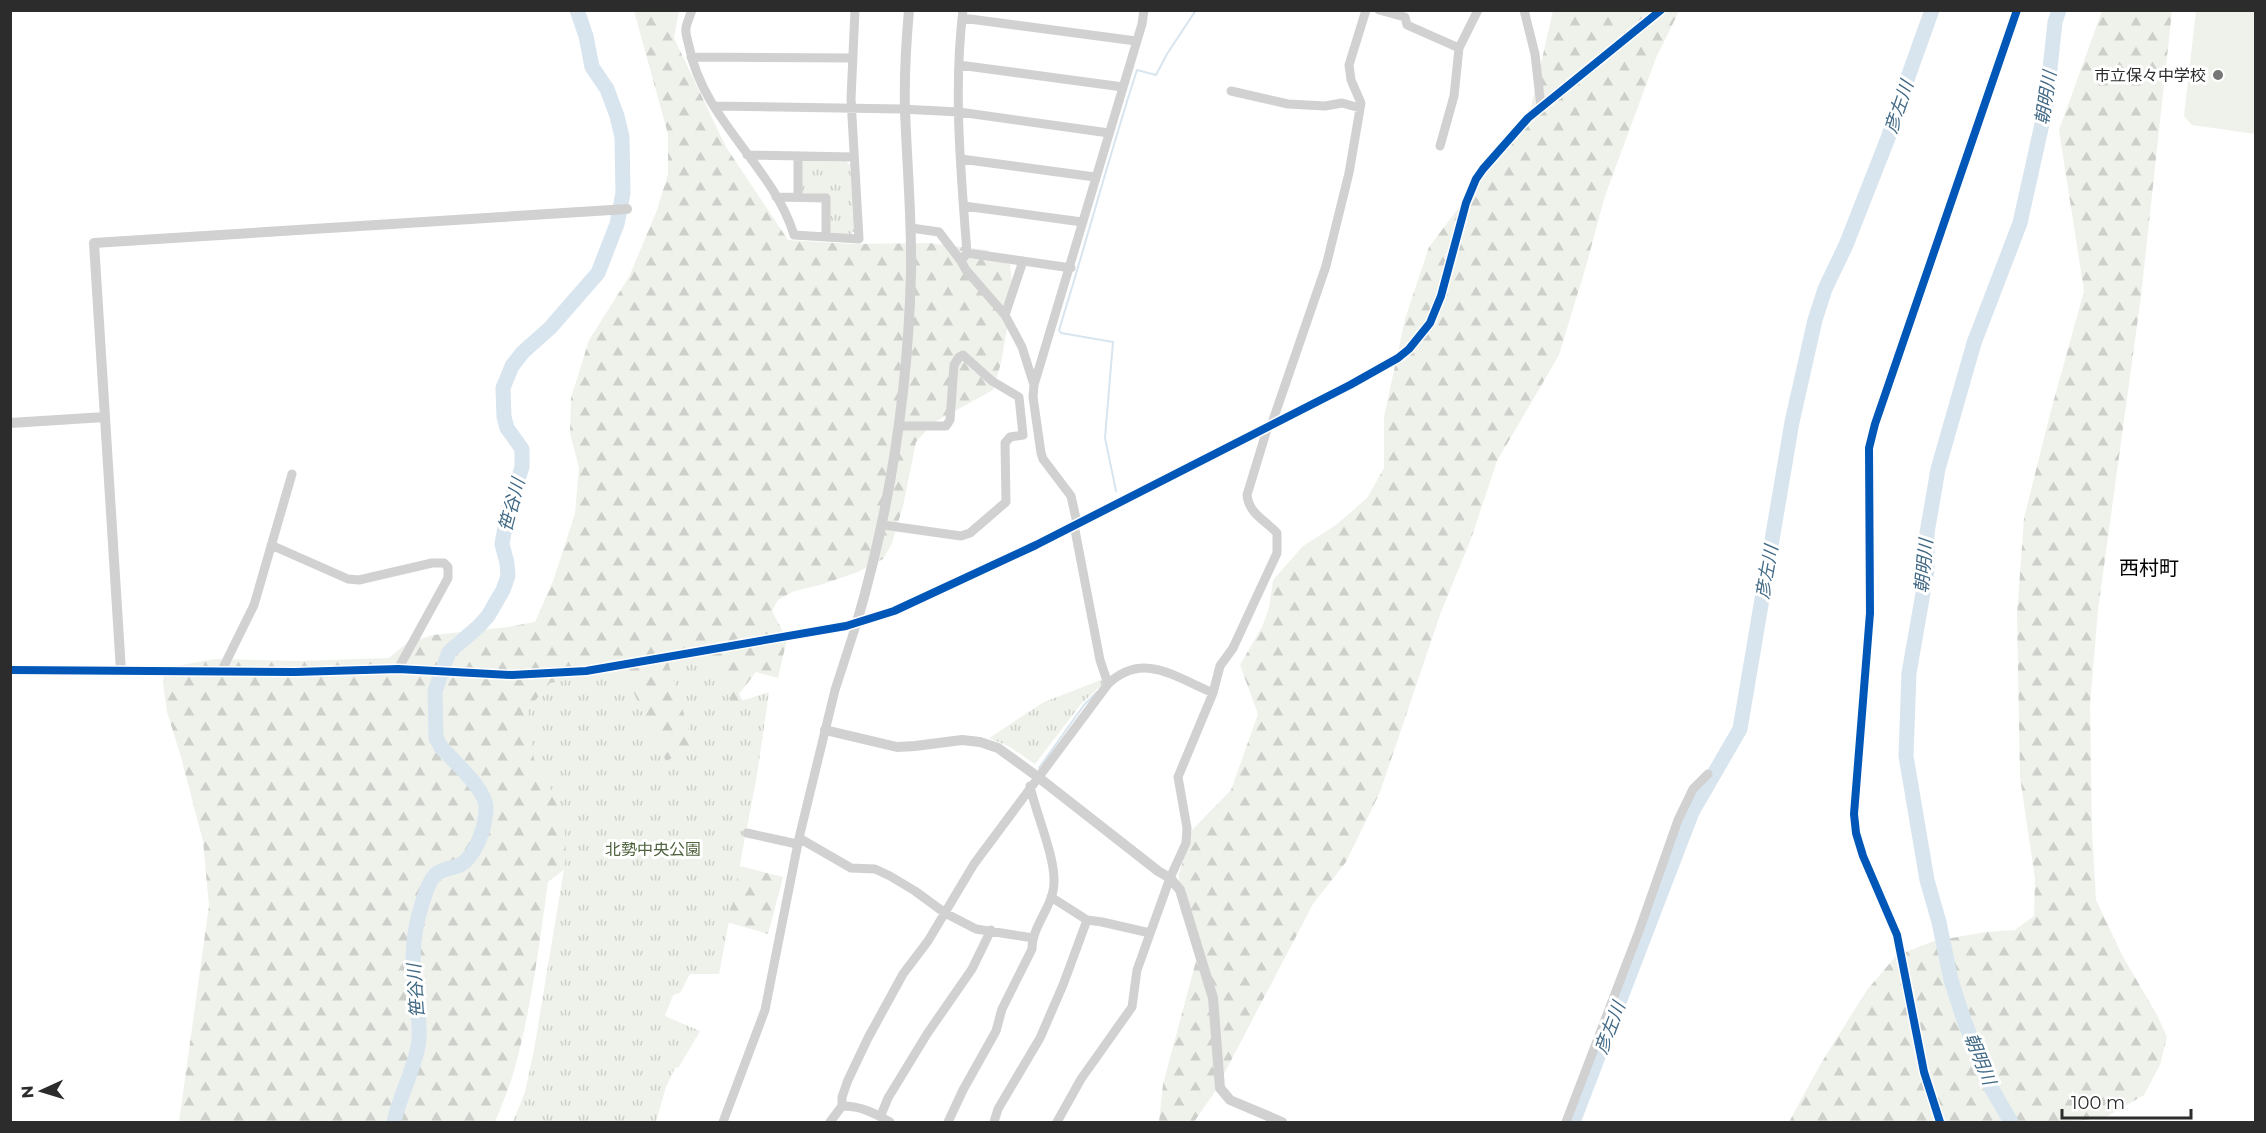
<svg xmlns="http://www.w3.org/2000/svg" width="2266" height="1133" font-family="Montserrat,'Noto Sans JP',sans-serif">
<style>
.grass{fill:#eff2eb}
.forest{fill:url(#forest-firs)}
.park{fill:url(#park-tufts)}
.lines{fill:none;stroke-linecap:round;stroke-linejoin:round}
.stream{stroke:#d8e5ee;stroke-width:2}
.river{stroke:#d8e5ee;stroke-width:15}
.minor{stroke:#d1d1d1;stroke-width:9}
.tertiary{stroke:#d1d1d1;stroke-width:10}
.cycleway-casing{stroke:#fff;stroke-width:11}
.cycleway{stroke:#0057b8;stroke-width:8}
.poi-dot{fill:#767676;stroke:#fff;stroke-width:2}
.labels{text-anchor:middle;stroke-width:6;stroke-linejoin:round;paint-order:stroke}
.poi-label{font-size:16px;fill:#2c2c2c;stroke:#fff;text-anchor:end}
.park-label{font-size:16px;fill:#4f633e;stroke:#fff}
.water-label{font-size:18px;font-style:italic;fill:#426a86;stroke:#fff}
.quarter-label{font-size:20px;fill:#000;stroke:#fff}
</style>
<defs>
<pattern id="forest-firs" width="22" height="20" patternUnits="userSpaceOnUse" patternTransform="scale(1.5)"><rect width="22" height="20" fill="#eff2eb"/><path d="M5 1l3.5 6h-7zM16 11l3.5 6h-7z" fill="#cdd0ca"/></pattern>
<pattern id="park-tufts" width="24" height="20" patternUnits="userSpaceOnUse" patternTransform="scale(1.5)"><rect width="24" height="20" fill="#eff2eb"/><path d="M3 7l-1-3M5 7V3M7 7l1-3M15 17l-1-3M17 17v-4M19 17l1-3" fill="none" stroke="#cdd0ca"/></pattern>
</defs>
<rect width="100%" height="100%" fill="#fff"/>
<path class="grass" d="M2196 11H2255V134L2192 125 2184 116Z"/>
<path class="forest" d="M634 11H679L674 38 726 147 788 240 851 244 929 243 987 250 1010 265 1013 294 1001 363 993 390 933 423 916 442 903 506 892 543 883 559 858 572 820 585 794 591 778 600 772 611 787 639 778 678 756 672 739 694 763 737 732 864 783 877 768 934 702 915 642 808 548 882C539 946 531 1012 513 1074 508 1091 501 1107 495 1122H179L209 906 203 841 181 757 167 712 163 682 165 668 215 659 301 661 389 658 407 643 433 635 508 627 535 622 553 581 575 514 579 467 570 434 571 398 589 340 629 277 657 210 668 174V134Z
M1553 11H1679L1656 58 1605 196 1586 266 1559 355 1497 461 1471 539 1441 612 1380 792 1346 862 1313 904 1214 1093 1194 1122H1159L1163 1084 1196 961 1193 940 1181 912 1179 874 1192 830 1231 790 1258 714 1240 665 1262 627 1269 608 1273 580 1303 546 1336 525 1367 498 1384 468V417L1405 319 1429 247 1508 143 1531 107Z
M2102 11H2172L2141 296 2098 610 2090 704 2092 831 2096 900 2122 955 2157 1015 2167 1037 2160 1065 2144 1095 2106 1117 2070 1122H1789L1820 1065 1867 990 1896 956 1934 941 1986 932 2015 930 2034 916 2035 879 2020 777 2017 615 2024 518 2050 414 2084 291 2059 130Z"/>
<path class="park" d="M801 160H845L850 165 855 231 849 235 829 234V196L802 195Z
M709 655 732 704 769 692 757 775 719 974H690L680 993 673 995 665 1016 700 1031 679 1067 675 1068 666 1087 656 1122H513L525 1092 534 1050 566 857 565 831 554 795 534 759 528 709 550 683 623 670 666 761 694 747 668 662Z
M1106 678V681L1081 704 1035 764 1010 747 989 738 1044 702Z"/>
<g class="lines">
<path class="stream" d="M1116 491 1105 438 1113 342 1061 333 1059 330C1086 244 1109 156 1137 70L1156 75 1167 54 1196 10
M1039 768 1084 705 1097 692"/>
<path class="river" d="M394 1122C400 1094 416 1067 419 1040 420 1021 417 1003 415 985 411 957 413 931 422 904 425 895 428 882 435 875 442 868 452 869 460 865 476 856 486 826 486 808 487 790 453 761 441 747L436 738 435 691 449 652 478 627 488 616 503 590 508 576 507 563 502 544 508 510 522 467V449L507 428 504 417 503 388 512 366 523 352 550 328 598 273 617 224 623 193 622 137 617 116 607 89 592 67 586 36 577 10
M1573 1122 1692 812 1740 729 1792 422 1815 320 1825 289 1846 245 1888 138 1903 91 1932 10
M2011 1122 1989 1084 1964 1020 1951 980 1939 922 1927 880 1906 756 1909 673 1927 570V533L1938 469 1974 343 2020 223 2046 106 2055 22 2059 10"/>
<path class="minor" d="M692 10C690 16 687 22 686 28 685 34 688 41 689 46 703 120 773 166 794 235L859 239 851 99 855 10
M963 10C953 91 961 173 967 253L961 261 966 270 1005 315 1022 347 1034 385
M1379 10 1405 17 1407 25 1459 48
M1524 10 1535 54 1541 107
M962 18 1136 41
M691 57 853 58
M959 65 1123 87
M1231 91 1288 104 1325 106 1342 103 1360 108
M714 106 901 109 959 112 1109 133
M1440 146 1454 96 1459 48 1478 10
M747 155 854 157
M961 159 1095 177
M776 197 826 198V237
M798 197V156
M964 206 1082 222
M911 228 939 232 961 261
M967 253 1071 268
M1005 315 1023 261
M1272 423 1326 266 1349 173 1361 103 1351 80 1349 65 1366 10
M1077 523 1071 496 1043 459 1041 453 1033 397 1034 385 1142 24 1144 10
M883 525 961 536 970 533 1006 502 1005 443 1010 437 1023 435 1019 397 992 381 963 355 959 357 954 365 950 420 946 426H899
M1074 525 1100 660 1108 684
M271 545 348 579 359 580 432 563H444L448 567V578L398 669
M221 672 254 605 292 474
M747 833 797 844
M799 838 851 868 875 869 890 876 915 891 945 913 976 929 1033 938
M1051 897 1087 920
M842 1106C862 1106 874 1113 890 1122
M881 1115 888 1098 927 1034 972 969 991 930
M723 1122 765 1010 799 838 835 690 857 622
M830 1122 842 1106V1097L848 1080 868 1038 903 974 928 941 974 864 1108 684C1143 651 1175 677 1213 693
M948 1122 963 1090 996 1031 1002 1009 1032 949C1032 925 1054 906 1054 882 1055 856 1036 814 1030 786
M994 1122 998 1109 1040 1038 1063 985 1087 920 1102 922 1150 933
M1057 1122 1081 1079 1132 1007 1137 970 1170 878 1186 843 1187 828 1178 777 1213 693 1220 666 1233 648 1277 553V533C1265 520 1249 514 1247 495L1268 426
M1566 1122 1639 931 1678 820 1693 789 1708 774"/>
<path class="tertiary" d="M10 423 105 417
M857 622C890 509 908 391 911 273 912 219 907 165 905 110 904 77 906 44 909 10
M10 670 295 672 398 669 512 675 586 671 846 626 894 611 1036 545 1350 385 1398 358 1409 349 1430 323 1441 296 1466 203 1476 179 1483 169 1528 118 1661 10
M121 671 94 243 627 209
M825 730 897 747 915 746 962 740 980 742 998 748 1038 777 1158 871 1170 878 1180 890 1213 998 1220 1088 1230 1100 1282 1122
M1940 1122 1924 1072 1897 935 1863 856 1856 833 1854 814 1870 613 1869 448 1875 424 2017 10"/>
<defs>
<path id="cycleway" d="M10 670 295 672 398 669 512 675 586 671 846 626 894 611 1036 545 1350 385 1398 358 1409 349 1430 323 1441 296 1466 203 1476 179 1483 169 1528 118 1661 10
M1940 1122 1924 1072 1897 935 1863 856 1856 833 1854 814 1870 613 1869 448 1875 424 2017 10"/>
</defs>
<use href="#cycleway" class="cycleway-casing"/>
<use href="#cycleway" class="cycleway"/>
</g>
<circle class="poi-dot" cx="2218" cy="75" r="6"/>
<g class="labels">
<g class="poi-label">
<text x="2206" y="81">市立保々中学校</text>
</g>
<g class="park-label">
<text x="653" y="855">北勢中央公園</text>
</g>
<g class="water-label">
<text transform="translate(2046 98) rotate(-81)" y="6">朝明川</text>
<text transform="translate(1899 107) rotate(-71)" y="6">彦左川</text>
<text transform="translate(512 505) rotate(-75)" y="6">笹谷川</text>
<text transform="translate(1924 566) rotate(-85)" y="6">朝明川</text>
<text transform="translate(1767 572) rotate(-80)" y="6">彦左川</text>
<text transform="translate(416 991) rotate(-94)" y="6">笹谷川</text>
<text transform="translate(1610 1028) rotate(-69)" y="6">彦左川</text>
<text transform="translate(1980 1059) rotate(68)" y="6">朝明川</text>
</g>
<g class="quarter-label">
<text x="2149" y="575">西村町</text>
</g>
</g>
<rect width="2266" height="1133" fill="none" stroke="#2c2c2c" stroke-width="24"/>
<g transform="translate(42 1091) rotate(266)" stroke="#ffffff" stroke-width="4.5" paint-order="stroke">
<path d="M0-4.5L10 22L0 15L-10 22Z" fill="#2c2c2c"/>
<text y="-9" font-size="16" font-weight="bold" text-anchor="middle" fill="#2c2c2c">N</text>
</g>
<path d="M2062 1109v9h129v-9" fill="none" stroke="#2c2c2c" stroke-width="3"/>
<text x="2071" y="1109" font-size="18" fill="#2c2c2c" stroke="#ffffff" stroke-width="4.5" paint-order="stroke">100 m</text>
</svg>
